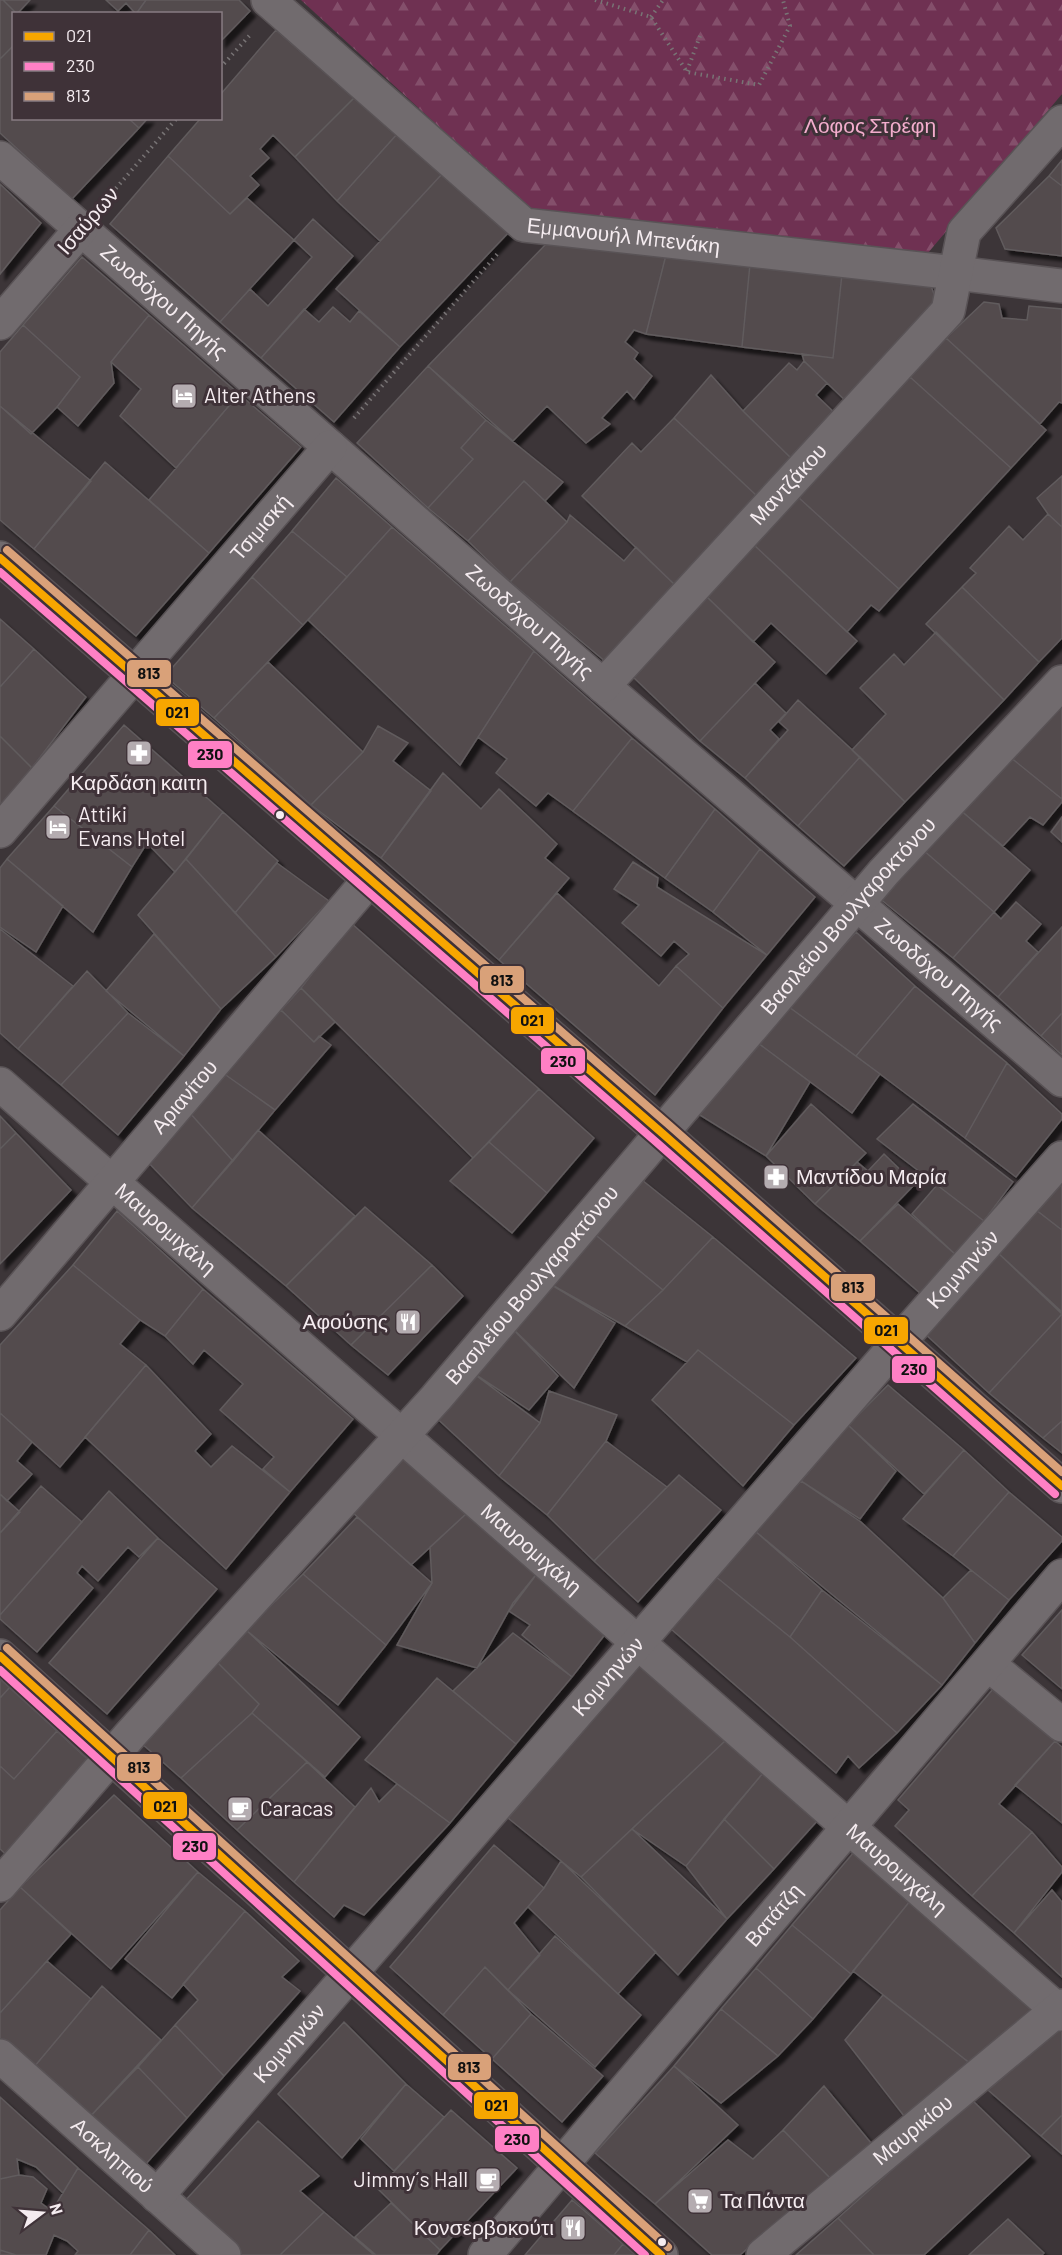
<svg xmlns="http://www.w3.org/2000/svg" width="1062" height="2255" font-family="Barlow,sans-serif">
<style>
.forest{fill:url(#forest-firs)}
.building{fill:#524b4e;stroke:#615b5d;stroke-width:1.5;filter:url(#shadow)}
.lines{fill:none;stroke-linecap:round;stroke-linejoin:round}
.minor-casing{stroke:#595356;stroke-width:36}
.path{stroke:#787475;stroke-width:4;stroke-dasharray:1.5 4.5;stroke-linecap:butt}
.minor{stroke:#716b6e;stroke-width:33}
.bus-1-casing{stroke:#3f3238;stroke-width:12}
.bus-2-casing{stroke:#3f3238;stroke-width:12}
.bus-3-casing{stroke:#3f3238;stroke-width:12}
.bus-1{stroke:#f7a600;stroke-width:8}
.bus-2{stroke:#ff80c5;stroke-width:8}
.bus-3{stroke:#d9a179;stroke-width:8}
.bus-dot{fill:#f5ecf0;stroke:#3f3238;stroke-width:2}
.labels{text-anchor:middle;stroke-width:6;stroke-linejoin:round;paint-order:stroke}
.park-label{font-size:21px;fill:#f3adcd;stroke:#3f3238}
.street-label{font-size:21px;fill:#f5ecf0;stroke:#3f3238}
.poi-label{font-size:21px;fill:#f5ecf0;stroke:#3f3238;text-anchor:start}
.line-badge{stroke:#3f3238;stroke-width:2}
.pale-badge-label{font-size:16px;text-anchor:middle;font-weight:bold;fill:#111}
</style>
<defs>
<pattern id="forest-firs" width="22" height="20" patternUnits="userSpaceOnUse" patternTransform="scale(1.5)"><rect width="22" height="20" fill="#6f3152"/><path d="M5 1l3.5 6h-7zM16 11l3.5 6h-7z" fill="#844f6b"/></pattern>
<filter id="shadow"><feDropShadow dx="5.5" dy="5.5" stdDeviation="1.5" flood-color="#0009"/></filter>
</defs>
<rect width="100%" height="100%" fill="#3c3538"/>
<path class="forest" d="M301 0H1062V94L922 260 533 213Z"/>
<path class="building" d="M0 0H3L17 14H14V45L0 59Z
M3 0H30L17 14Z
M106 0H146L136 14 126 3 118 11Z
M146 0H239L250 11 220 42V14H136Z
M276 30 354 98 295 157 273 135 260 149 269 158 250 176 259 185 230 214 168 156 201 118H220V95Z
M14 45V118H128L139 128 72 199 0 133V59Z
M354 98 398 133 337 201 295 157Z
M128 118H148L139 128Z
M398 133 442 174 380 241 337 201Z
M168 156 230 214 247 198 294 240 220 322 110 224Z
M1062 160V186L1049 176Z
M442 174 509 232 400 347 336 289Z
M1049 176 1062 186V256L1005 249 996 228Z
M0 184 41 223 0 274Z
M313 219 353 256 261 358 220 322 250 289 268 306 312 257 294 240Z
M549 241 667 251 646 334 634 330 625 342 638 353 634 359 652 376 634 399 627 391 602 418 610 424 586 443 547 406 513 441 428 366Z
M667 251 750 264 742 347 646 334Z
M82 257 149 315 111 362 114 383 78 426 57 407 80 377 23 325Z
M750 264 842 274 833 358 742 347Z
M842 274 930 283 939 308 849 404 804 361 802 354 833 358Z
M984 302 999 304 1002 318 1027 320 1029 306 1062 309V403L1059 402 1040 424 946 338Z
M333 307 350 322 359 311 400 347 334 422 261 358 304 309 319 322Z
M149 315 239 394 176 468 120 416 141 389 111 362Z
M23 325 80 377 57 407 31 434 0 406V352Z
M946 338 1046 430 1011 468 910 377Z
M804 361 827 383 816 395 840 418 796 463 743 411 789 363 797 370Z
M428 366 486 420 461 448 473 459 428 508 357 443Z
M711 375 743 411 796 463 757 496 674 418Z
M910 377 1011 468 899 589 798 497Z
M239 394 301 447 209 553 149 500Z
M0 406 91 481 34 549 0 520Z
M674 418 757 496 675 585 582 496 632 443 641 452Z
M486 420 563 482 545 501 524 481 468 541 428 508 473 459 461 448Z
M105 462 209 553 136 636 34 549Z
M1062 476V527L1048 514 1037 498Z
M336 478 392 527 347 577 292 531Z
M524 481 567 522 510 582 468 541Z
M798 497 899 589 879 611 871 605 847 632 754 545Z
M1048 514 1062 527V638L1039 662 962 587 976 573 970 568 1009 526 1023 540Z
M570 515 624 561 636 547 675 585 606 662 510 582 567 522Z
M392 527 534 651 460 765 308 620Z
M292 531 347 577 303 625 252 577Z
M754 545 857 641 826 674 771 623 753 642 707 597Z
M252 577 303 625 214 718 165 676Z
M962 587 1039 662 1004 700 926 624Z
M707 597 775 662 700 741 632 676Z
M0 619 34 649 0 687Z
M936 632 1004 700 905 802 852 750 886 714 860 688 894 654 904 665Z
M34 649 86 697 32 768 0 736V687Z
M534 651 632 738 573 811 548 793 536 806 496 773 507 759 478 737Z
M268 662 363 752 311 805 214 718Z
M755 683 786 713 770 730 779 739 745 778 700 741Z
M1062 698V799L1010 757Z
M798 700 860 757 798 826 745 778 788 730 779 722Z
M124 725 223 812 175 872 147 843 132 867 54 806Z
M378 726 408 743 393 761 431 791 381 858 311 805 363 752Z
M0 736 32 768 0 806Z
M632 738 715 809 665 878 573 811Z
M860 757 905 802 844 866 798 826Z
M1010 757 1062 799V802L1043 825 1030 817 1003 846 959 809Z
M443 773 481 809 499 789 557 844 545 858 569 878 499 960 381 858Z
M54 806 132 867 93 932 7 859Z
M715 809 760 849 713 912 665 878Z
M959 809 1030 870 994 912 922 849Z
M223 812 278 861 235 913 186 859Z
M1062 817V842L1051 832Z
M760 849 815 897 767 955 713 912Z
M922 849 994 912 953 958 879 898Z
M7 859 63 906 36 952 0 927V868Z
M186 859 276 957 221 1009 138 915Z
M633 862 658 878 657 887 767 955 723 1008 676 966 689 954 674 941 661 956 622 923 639 905 614 889Z
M277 863 329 901 276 957 235 913Z
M557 893 659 986 676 966 723 1008 655 1095 499 960Z
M1016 902 1041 924 1026 941 1038 952 998 997 953 958 994 912 1001 919Z
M351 923 539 1089 473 1158 301 988Z
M1062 927V1013L1041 1036 998 997Z
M0 929 73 986 18 1049 0 1033Z
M856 932 915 986 856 1056 789 1007Z
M154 934 221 1009 184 1056 106 991Z
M87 971 128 1013 61 1085 18 1049Z
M915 986 1007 1063 965 1138 856 1056Z
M301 988 335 1022 314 1042 281 1010Z
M789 1007 880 1074 852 1113 754 1040Z
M281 1010 314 1042 319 1036 331 1045 275 1110 223 1073Z
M128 1013 184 1056 118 1135 61 1085Z
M1062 1013V1055L1041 1036Z
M754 1040 810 1082 766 1156 695 1112Z
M1007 1063 1062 1114V1119L1016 1177 965 1138Z
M223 1073 275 1110 233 1161 189 1112Z
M539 1089 594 1138 547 1193 489 1142Z
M811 1104 866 1153 815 1204 766 1156Z
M913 1104 1013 1182 984 1221 877 1139Z
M189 1112 233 1161 192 1208 144 1158Z
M0 1116 16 1133 0 1149Z
M258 1130 355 1216 286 1286 192 1208Z
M16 1133 71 1190 0 1264V1149Z
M489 1142 547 1193 512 1233 450 1181Z
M884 1154 915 1184 860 1241 815 1204 857 1162 868 1171Z
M1062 1164V1230L1031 1206Z
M642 1180 713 1237 663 1290 592 1232Z
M937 1185 984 1221 956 1255 912 1214Z
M898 1204 956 1255 921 1294 860 1241Z
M1031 1206 1062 1230V1312L996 1251Z
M365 1207 432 1265 351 1345 286 1286Z
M117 1211 203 1289 165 1336 140 1320 73 1265Z
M592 1232 663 1290 625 1326 545 1281Z
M713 1237 856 1358 794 1425 698 1350 687 1362 625 1326 663 1290Z
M996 1251 1062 1314 989 1393 923 1332Z
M73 1265 140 1320 120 1344 146 1365 60 1467 0 1413V1345Z
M432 1265 463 1296 388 1375 351 1345Z
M545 1281 615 1323 574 1388 505 1321Z
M203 1289 353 1419 290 1492 263 1469 274 1457 220 1410 243 1384 204 1350 193 1364 165 1336Z
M1062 1314V1421L1043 1438 989 1393Z
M505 1321 558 1376 529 1410 466 1368Z
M698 1350 794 1425 743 1486 652 1400Z
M146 1365 211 1434 195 1451 211 1467 232 1446 290 1492 226 1569 85 1437Z
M466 1368 540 1423 499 1476 430 1412Z
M888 1385 964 1450 924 1494 848 1425Z
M549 1391 617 1415 606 1441 547 1515 499 1476 540 1423Z
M0 1413 32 1442 17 1461 32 1474 7 1501 0 1494Z
M1062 1421V1453L1043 1438Z
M848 1425 896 1471 860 1519 801 1481Z
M606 1441 667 1487 594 1561 547 1515Z
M964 1450 1009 1492 953 1556 903 1519Z
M403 1452 466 1514 411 1565 352 1512Z
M679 1475 721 1510 638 1602 594 1561Z
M801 1481 861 1522 943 1598 975 1643 942 1685 755 1531Z
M41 1486 82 1522 0 1615V1533Z
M109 1491 158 1538 139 1557 128 1547 98 1581 82 1566 77 1573 93 1588 37 1652 0 1619V1615Z
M1009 1492 1062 1537V1541L1009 1600 953 1556Z
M0 1494 20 1512 0 1533Z
M466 1514 539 1571 513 1603 477 1668 397 1645 432 1583 430 1547Z
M357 1517 432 1583 386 1645 303 1574Z
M755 1531 822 1590 790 1637 715 1576Z
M158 1538 217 1589 107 1714 49 1663Z
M971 1570 1009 1600 975 1643 943 1598Z
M539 1571 610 1628 572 1677 522 1635 530 1625 509 1611Z
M303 1574 386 1645 338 1705 246 1630Z
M715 1576 790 1637 897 1733 859 1768 848 1756 836 1773 671 1629Z
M822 1590 942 1685 897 1733 790 1637Z
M1062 1610V1689L1022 1655Z
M246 1630 360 1737 325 1777 252 1713 259 1704 217 1662Z
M513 1633 572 1677 516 1744 453 1691Z
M217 1662 259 1704 252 1713 181 1778 141 1743Z
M640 1665 726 1740 581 1877 508 1818Z
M0 1678 10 1687 0 1698Z
M437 1678 516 1744 450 1823 365 1760Z
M10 1687 57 1731 14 1779 0 1766V1698Z
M993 1689 1055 1741 999 1804 1032 1832 972 1896 895 1826 909 1810 898 1800Z
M252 1713 307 1762 237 1830 181 1778Z
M57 1731 95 1766 12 1860 0 1849V1766L14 1779Z
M726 1740 763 1773 686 1866 632 1829Z
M1055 1741 1062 1747V1823L1015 1785Z
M307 1762 355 1807 294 1882 237 1830Z
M763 1773 818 1820 774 1869 724 1819Z
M397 1784 450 1823 364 1915 344 1905 334 1917 294 1882 371 1788 379 1802Z
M114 1795 198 1872 111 1969 20 1887Z
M724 1819 774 1869 727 1919 686 1866Z
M632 1829 727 1919 678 1975 581 1877Z
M1032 1832 1062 1867V1872L1014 1933 972 1896Z
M494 1845 544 1888 514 1923 540 1955 508 1990 485 1967 443 2015 390 1967Z
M854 1852 910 1901 851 1974 792 1925Z
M561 1861 656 1952 618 1994 528 1907 544 1888Z
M198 1872 245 1911 172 1998 125 1959Z
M20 1887 71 1934 0 2013V1910Z
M1052 1890 1062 1902V1977L1014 1933Z
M910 1901 1037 2012 971 2064 853 1971Z
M245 1911 299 1961 282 1977 300 1991 224 2076 175 2025 198 2000 183 1984Z
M792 1925 851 1974 813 2019 756 1968Z
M555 1936 641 2015 595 2067 508 1990Z
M47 1961 91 1999 29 2073 0 2048V2013Z
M485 1967 531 2014 492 2059 443 2015Z
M756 1968 813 2019 778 2056 721 2009Z
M102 1986 161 2040 85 2122 29 2073Z
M883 1995 971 2064 904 2116 845 2040Z
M721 2009 778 2056 721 2103 674 2066Z
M531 2014 603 2076 562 2122 492 2059Z
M344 2022 406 2084 342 2158 278 2094Z
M175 2025 224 2076 187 2118 138 2067Z
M1062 2027V2115L1041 2136 988 2090Z
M674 2066 738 2125 655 2204 595 2153Z
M138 2067 187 2118 144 2166 85 2122Z
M406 2084 444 2117 394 2171 361 2139Z
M824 2086 871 2143 830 2178 783 2130Z
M0 2097 78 2168 63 2193 36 2167 17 2159 19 2175 0 2179Z
M971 2099 1030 2156 924 2255H874L838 2218Z
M451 2110 517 2168 440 2250 378 2189Z
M1062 2115V2154L1041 2136Z
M258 2121 319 2176 300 2191 324 2212 280 2255H238L183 2203Z
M783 2130 830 2178 740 2255H712L655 2204 728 2140 753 2159Z
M78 2168 149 2230 130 2255H75L78 2251 67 2241 54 2235 46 2255H16L0 2250V2179L19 2175 33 2177 47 2189 41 2203 52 2211Z
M572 2200 623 2244 614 2255H525Z
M391 2203 440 2250 436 2255H376L355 2237Z
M324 2212 374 2255H280Z
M838 2218 874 2255H796Z
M1008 2219 1044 2253 1042 2255H969Z
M149 2230 175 2255H130Z
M623 2244 636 2255H614Z
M0 2250 16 2255H0Z"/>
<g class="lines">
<defs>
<g id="minor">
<path id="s1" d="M268 0 524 225 956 273 1062 286"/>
<path id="s2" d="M0 158 603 686 1062 1080"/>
<path d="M0 323 81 229"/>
<path d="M0 558 662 1133 1062 1486"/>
<path id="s3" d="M603 686 948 311 964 232 1062 122"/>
<path id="s4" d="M0 831 330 447"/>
<path id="s5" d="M0 1084 1062 2014"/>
<path id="s6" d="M0 1314 369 880"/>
<path d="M0 1656 661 2255"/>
<path d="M988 1664 1062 1725"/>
<path id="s7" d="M0 1885 131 1734 436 1398 884 872 1062 682"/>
<path id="s8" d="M0 2056 224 2255"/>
<path id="s9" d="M157 2196 898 1343 1062 1158"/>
<path id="s10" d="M485 2255 1062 1576"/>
<path id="s11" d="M763 2255 1062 2006"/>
</g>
</defs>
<use href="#minor" class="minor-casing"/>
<path class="path" d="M595 0 651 17 687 72 759 85 790 26 783 0
M651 17 663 0
M220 68 250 35
M687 71 700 36
M104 202 177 118
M354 418 499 252"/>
<use href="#minor" class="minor"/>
<defs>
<path id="bus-1" d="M0 558 662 1133 1062 1486
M0 1656 661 2255"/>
<path id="bus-2" d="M0 572 655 1141 1055 1494
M0 1670 645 2255"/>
<path id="bus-3" d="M7 550 669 1125 1062 1472
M7 1648 668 2247"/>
</defs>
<use href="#bus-1" class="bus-1-casing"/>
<use href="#bus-2" class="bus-2-casing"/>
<use href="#bus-3" class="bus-3-casing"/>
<use href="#bus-1" class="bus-1"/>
<use href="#bus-2" class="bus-2"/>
<use href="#bus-3" class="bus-3"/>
</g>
<defs>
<symbol id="hotel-square" viewBox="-11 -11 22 22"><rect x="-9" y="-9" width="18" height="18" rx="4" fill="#b4acb0" stroke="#3f3238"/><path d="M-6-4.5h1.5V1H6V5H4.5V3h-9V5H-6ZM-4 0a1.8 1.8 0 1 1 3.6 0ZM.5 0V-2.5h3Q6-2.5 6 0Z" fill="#fff"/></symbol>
<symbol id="pharmacy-square" viewBox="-11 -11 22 22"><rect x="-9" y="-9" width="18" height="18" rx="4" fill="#b4acb0" stroke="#3f3238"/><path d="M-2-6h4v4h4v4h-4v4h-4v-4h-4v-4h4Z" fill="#fff"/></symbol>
<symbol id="restaurant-square" viewBox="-11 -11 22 22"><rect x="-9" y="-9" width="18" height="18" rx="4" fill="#b4acb0" stroke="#3f3238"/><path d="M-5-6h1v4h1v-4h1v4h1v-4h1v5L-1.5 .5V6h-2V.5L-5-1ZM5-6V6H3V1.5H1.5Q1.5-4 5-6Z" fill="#fff"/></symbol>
<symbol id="cafe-square" viewBox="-11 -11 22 22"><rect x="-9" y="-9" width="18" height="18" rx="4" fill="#b4acb0" stroke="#3f3238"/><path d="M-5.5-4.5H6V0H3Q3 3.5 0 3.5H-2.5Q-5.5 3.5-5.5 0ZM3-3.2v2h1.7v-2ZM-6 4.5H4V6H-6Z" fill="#fff"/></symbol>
<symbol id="supermarket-square" viewBox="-11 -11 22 22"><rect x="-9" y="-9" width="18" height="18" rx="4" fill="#b4acb0" stroke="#3f3238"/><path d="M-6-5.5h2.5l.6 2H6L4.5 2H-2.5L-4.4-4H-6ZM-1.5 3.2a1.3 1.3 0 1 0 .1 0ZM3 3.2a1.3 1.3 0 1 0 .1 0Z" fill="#fff"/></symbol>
</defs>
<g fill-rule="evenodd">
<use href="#hotel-square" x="169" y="381" width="30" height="30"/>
<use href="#pharmacy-square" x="124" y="738" width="30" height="30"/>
<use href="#hotel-square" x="43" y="812" width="30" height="30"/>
<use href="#pharmacy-square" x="761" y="1162" width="30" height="30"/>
<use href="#restaurant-square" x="393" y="1307" width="30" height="30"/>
<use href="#cafe-square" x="225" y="1794" width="30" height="30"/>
<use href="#cafe-square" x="473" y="2165" width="30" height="30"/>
<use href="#supermarket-square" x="685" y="2186" width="30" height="30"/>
<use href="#restaurant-square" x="558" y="2213" width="30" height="30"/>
</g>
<g class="bus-dot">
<circle cx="280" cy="815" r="5"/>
<circle cx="662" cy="2242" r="5"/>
</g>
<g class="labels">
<g class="park-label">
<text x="870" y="133">Λόφος Στρέφη</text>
</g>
<g class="street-label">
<text transform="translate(88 221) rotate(-49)" y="7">Ισαύρων</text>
<text dy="7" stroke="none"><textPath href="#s1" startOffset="441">Εμμανουήλ Μπενάκη</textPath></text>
<text dy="7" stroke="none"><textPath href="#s2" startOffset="218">Ζωοδόχου Πηγής</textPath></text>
<text dy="7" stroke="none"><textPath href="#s3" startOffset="274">Μαντζάκου</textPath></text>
<text dy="7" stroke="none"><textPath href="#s4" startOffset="400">Τσιμισκή</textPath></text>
<text dy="7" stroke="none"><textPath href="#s2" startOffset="704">Ζωοδόχου Πηγής</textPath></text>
<text dy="7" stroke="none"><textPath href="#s7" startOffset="1288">Βασιλείου Βουλγαροκτόνου</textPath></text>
<text dy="7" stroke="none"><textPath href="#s2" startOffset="1244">Ζωοδόχου Πηγής</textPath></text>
<text dy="7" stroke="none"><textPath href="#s6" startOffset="285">Αριανίτου</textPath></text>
<text dy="7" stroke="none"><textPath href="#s5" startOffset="220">Μαυρομιχάλη</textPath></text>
<text dy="7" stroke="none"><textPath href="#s9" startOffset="1228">Κομνηνών</textPath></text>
<text dy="7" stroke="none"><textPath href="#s7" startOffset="802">Βασιλείου Βουλγαροκτόνου</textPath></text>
<text dy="7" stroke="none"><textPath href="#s5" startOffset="706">Μαυρομιχάλη</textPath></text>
<text dy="7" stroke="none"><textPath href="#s9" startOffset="688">Κομνηνών</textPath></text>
<text dy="7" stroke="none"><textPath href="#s5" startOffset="1192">Μαυρομιχάλη</textPath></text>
<text dy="7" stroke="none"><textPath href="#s10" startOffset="446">Βατάτζη</textPath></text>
<text dy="7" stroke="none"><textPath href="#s9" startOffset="202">Κομνηνών</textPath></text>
<text dy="7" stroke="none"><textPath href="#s11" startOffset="195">Μαυρικίου</textPath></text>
<text dy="7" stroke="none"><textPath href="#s8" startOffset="150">Ασκληπιού</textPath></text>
</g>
<g class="poi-label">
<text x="204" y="403">Alter Athens</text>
<text x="139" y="790" text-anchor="middle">Καρδάση καιτη</text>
<text x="78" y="822">Attiki<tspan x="78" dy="24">Evans Hotel</tspan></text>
<text x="796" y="1184">Μαντίδου Μαρία</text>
<text x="388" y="1329" text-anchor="end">Αφούσης</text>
<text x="260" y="1816">Caracas</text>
<text x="468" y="2187" text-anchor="end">Jimmy´s Hall</text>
<text x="720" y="2208">Τα Πάντα</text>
<text x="554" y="2235" text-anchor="end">Κονσερβοκούτι</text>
</g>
</g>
<g class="line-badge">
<rect x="126" y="659" width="46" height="29" rx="6" fill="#d9a179"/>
<rect x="155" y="698" width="45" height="29" rx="6" fill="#f7a600"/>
<rect x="187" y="740" width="46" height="29" rx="6" fill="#ff80c5"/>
<rect x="479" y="965" width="46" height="29" rx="6" fill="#d9a179"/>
<rect x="510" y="1006" width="45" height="29" rx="6" fill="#f7a600"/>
<rect x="540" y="1047" width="46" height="28" rx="6" fill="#ff80c5"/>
<rect x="830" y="1273" width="46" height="29" rx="6" fill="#d9a179"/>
<rect x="863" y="1316" width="46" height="29" rx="6" fill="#f7a600"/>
<rect x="891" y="1355" width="45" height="29" rx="6" fill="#ff80c5"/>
<rect x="116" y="1753" width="46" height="29" rx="6" fill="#d9a179"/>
<rect x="142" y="1791" width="46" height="29" rx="6" fill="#f7a600"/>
<rect x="172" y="1832" width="45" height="29" rx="6" fill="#ff80c5"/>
<rect x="447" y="2053" width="45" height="28" rx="6" fill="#d9a179"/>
<rect x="473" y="2091" width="46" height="29" rx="6" fill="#f7a600"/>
<rect x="494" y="2125" width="46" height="28" rx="6" fill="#ff80c5"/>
</g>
<g class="pale-badge-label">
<text x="149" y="679">813</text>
<text x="177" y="718">021</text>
<text x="210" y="760">230</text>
<text x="502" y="986">813</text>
<text x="532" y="1026">021</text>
<text x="563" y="1067">230</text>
<text x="853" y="1293">813</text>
<text x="886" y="1336">021</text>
<text x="914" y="1375">230</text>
<text x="139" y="1773">813</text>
<text x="165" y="1812">021</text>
<text x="195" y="1852">230</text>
<text x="469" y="2073">813</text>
<text x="496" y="2111">021</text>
<text x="517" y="2145">230</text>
</g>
<rect x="12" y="12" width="210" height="108" fill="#3f3238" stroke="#887c82" stroke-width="1.5"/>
<rect x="24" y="32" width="30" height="9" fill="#f7a600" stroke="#887c82" stroke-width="1.5"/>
<text x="66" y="42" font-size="18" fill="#f5ecf0">021</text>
<rect x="24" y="62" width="30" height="9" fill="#ff80c5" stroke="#887c82" stroke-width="1.5"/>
<text x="66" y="72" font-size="18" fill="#f5ecf0">230</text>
<rect x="24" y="92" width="30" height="9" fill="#d9a179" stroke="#887c82" stroke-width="1.5"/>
<text x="66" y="102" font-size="18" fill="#f5ecf0">813</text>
<g transform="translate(42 2213) rotate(74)" stroke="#3f3238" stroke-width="4.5" paint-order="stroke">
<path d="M0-4.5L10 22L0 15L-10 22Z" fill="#f5ecf0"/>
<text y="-9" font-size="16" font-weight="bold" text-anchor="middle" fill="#f5ecf0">N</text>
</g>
</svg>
